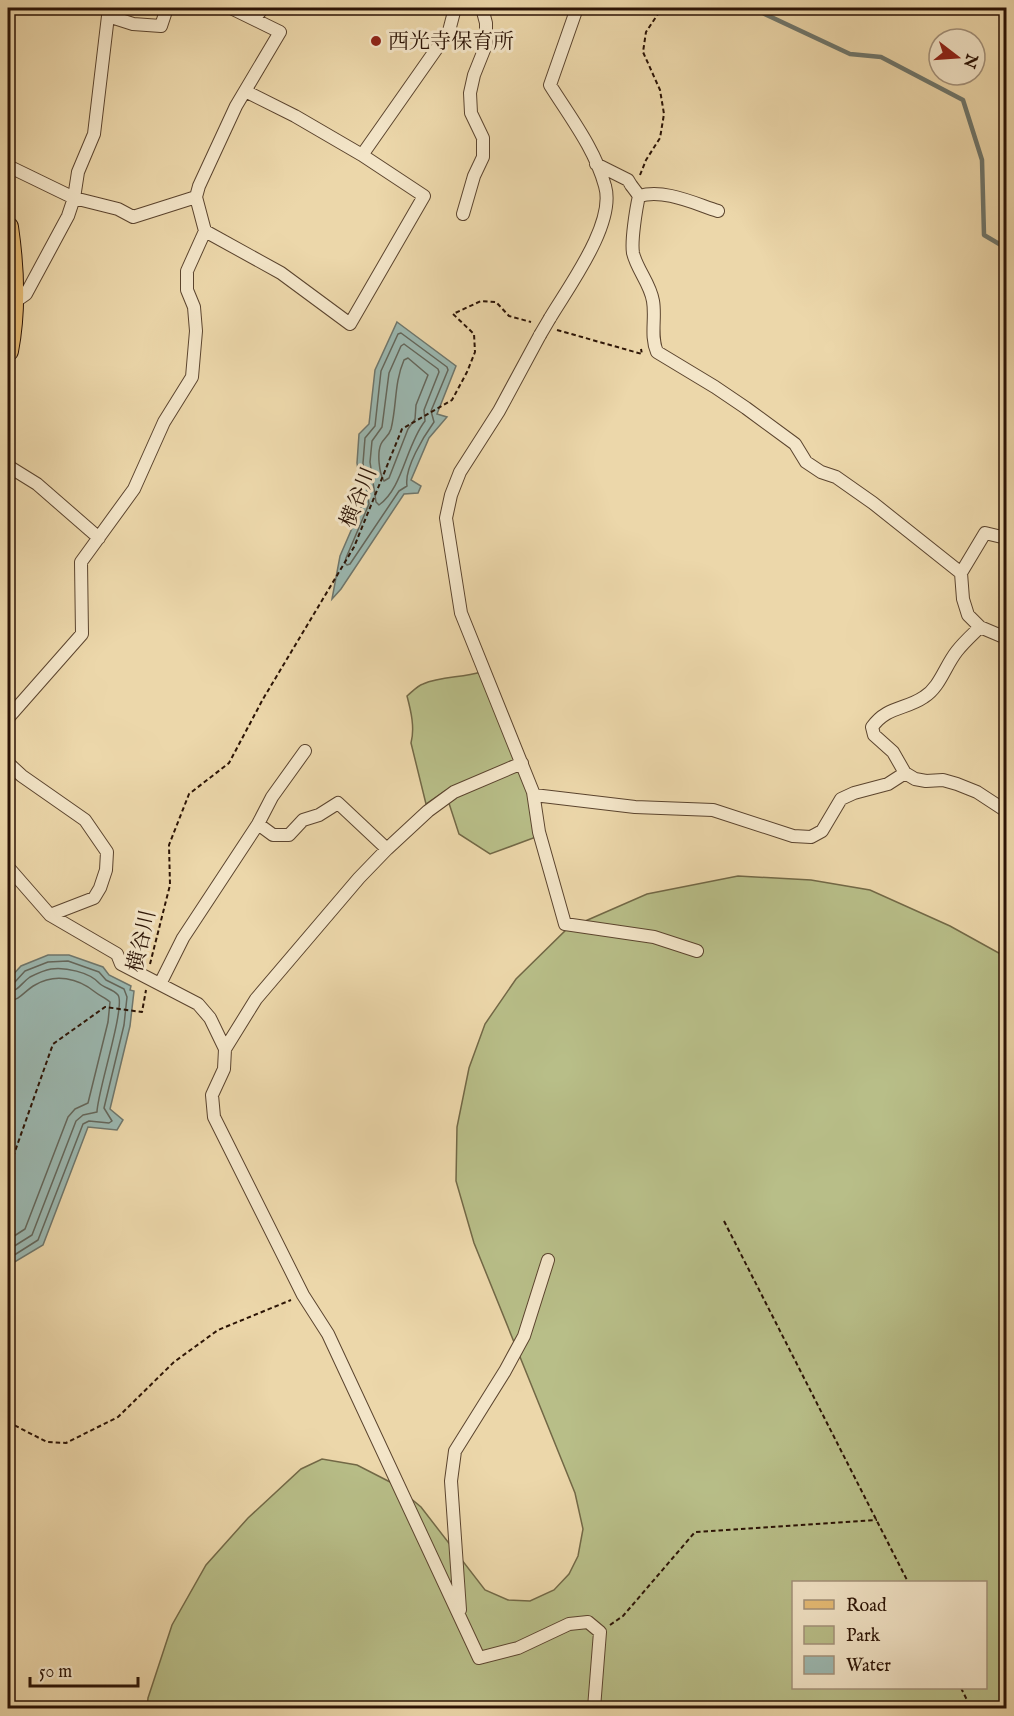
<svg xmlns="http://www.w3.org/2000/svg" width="1014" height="1716" font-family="'IM FELL English','Noto Serif JP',serif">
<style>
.green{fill:#b8be88;stroke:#726846;stroke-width:1.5;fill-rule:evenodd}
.water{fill:#9bb8b1;stroke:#6e766c;stroke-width:1.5}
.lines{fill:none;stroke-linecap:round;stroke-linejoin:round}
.shore{stroke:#63665b;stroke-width:1.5}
.stream{stroke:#6e766c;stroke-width:4.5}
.minor-casing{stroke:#5b442e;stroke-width:14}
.primary-casing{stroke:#2b1305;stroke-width:22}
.path{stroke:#2b1305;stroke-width:2;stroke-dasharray:4.5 3;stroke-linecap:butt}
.minor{stroke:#f3e5c8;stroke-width:12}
.primary{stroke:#e6bc75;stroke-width:20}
.minor-bridge-casing{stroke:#5b442e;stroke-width:14;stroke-linecap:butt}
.minor-bridge{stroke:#f3e5c8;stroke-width:12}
.poi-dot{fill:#8f2418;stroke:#f3e5c8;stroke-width:2}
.labels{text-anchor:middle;stroke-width:6;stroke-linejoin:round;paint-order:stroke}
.poi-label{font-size:21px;fill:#2b1305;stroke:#f3e5c8;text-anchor:start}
.street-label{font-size:21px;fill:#2b1305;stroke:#f3e5c8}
</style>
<rect width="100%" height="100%" fill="#ecd7aa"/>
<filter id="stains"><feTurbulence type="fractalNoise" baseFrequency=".00333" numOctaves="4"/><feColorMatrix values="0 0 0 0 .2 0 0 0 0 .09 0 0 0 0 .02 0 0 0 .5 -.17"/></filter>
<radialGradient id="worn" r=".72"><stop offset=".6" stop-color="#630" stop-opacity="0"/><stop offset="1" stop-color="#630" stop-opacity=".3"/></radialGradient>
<path class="green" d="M481 672 529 794 536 837 490 854 459 834 445 791 426 804 411 743C415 728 411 711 407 696 412 692 417 686 423 684 441 676 462 678 481 672Z
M738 876 811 880 870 890 950 926 1006 957V1708H147L148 1698 172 1625 206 1565 248 1518 301 1469 322 1459 357 1465 392 1483 421 1507 485 1590 508 1600 530 1601 554 1590 569 1574 578 1556 583 1529 575 1493 474 1243 456 1181 457 1127 469 1068 485 1024 516 979 567 929 647 894ZM794 1582H986V1688H794Z"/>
<path class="water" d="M397 322 456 366 437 414 447 417 429 438 411 480 421 486 418 493 404 494 341 589 332 599 340 556 363 503 357 463 359 434 369 424 375 370Z
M48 955H69L103 967 109 975 131 986 130 990 134 991 130 1026 110 1109 123 1120 117 1130 88 1127 43 1245 8 1266V980L21 966Z"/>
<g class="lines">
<path class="shore" d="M401 333 447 367 448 370 431 411 434 422C424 436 404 468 407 486L399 491 350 564 347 565 345 563 346 558 369 504 363 463 365 438 375 426 381 371 398 334Z
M404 344 438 369 439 372 424 410 425 421C406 445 403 488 379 505L376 502 370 462 372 441 382 427 389 373 401 346Z
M408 358 428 375 416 405 415 419 408 429 389 478 384 481C379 473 377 453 381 444 384 438 389 436 391 429 397 405 394 383 404 360Z
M8 984 14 983 25 971 48 962 68 961 99 972 106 980 124 989 127 997 124 1025 104 1108 112 1121 109 1123 89 1121 83 1124 38 1240 8 1259
M8 992C19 991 21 983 30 977 36 974 45 970 51 969 65 967 89 972 99 983 104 988 113 989 118 995 126 1006 97 1093 97 1112L83 1115 76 1121 32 1235 8 1250
M8 1001C21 1000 24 991 35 985 55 973 78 978 95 992 100 996 106 998 110 1002L108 1022 88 1103 75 1109 68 1117 25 1229 8 1240"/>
<path class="stream" d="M752 8 850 54 881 57 963 100 982 160 984 235 1006 248"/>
<defs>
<path id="minor" d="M110 8 108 16 133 24 161 26 167 8
M231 8 280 32 236 106 199 186 196 197 205 231 281 273 350 324 424 196 362 155 449 31 455 8
M254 19 263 8
M245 91 295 116 362 155
M596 164 628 180 631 185
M8 166 74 198 118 209 133 217 196 197
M637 193 639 196C636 209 631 241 633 253 637 270 650 283 653 301 656 318 650 336 657 352L715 387 746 408 795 444 806 462 821 472 836 477 873 503 961 573
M639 196C665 189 693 203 718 211
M463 214 474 176 483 157V138L471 113 470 93 474 75 486 45V23L482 8
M13 303 26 294 68 216 74 198 78 172 94 134 108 16
M550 318C569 286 616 223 605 186 595 149 570 117 550 85L577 8
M540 335 499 411 460 472 451 495 446 518 461 613 533 792 539 832 565 924 654 937 697 951
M8 466 37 484 99 538
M1006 538 985 533 961 573 963 599 968 615 980 627 1006 638
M980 627C972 635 964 642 957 651 945 666 940 687 924 697 905 710 887 706 872 727L874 735 893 752 905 773 915 779 926 781 943 780 957 784 977 792 1006 811
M8 718 82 634 81 562 134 489 164 422 192 377 196 331 194 307 187 290V271L205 231
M8 763 22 776 85 820 107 852 106 870 100 888 94 898 50 915
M534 795 635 807 713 810 793 836 811 837 822 831 841 799 854 793 888 784 905 773
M258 824 273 835H289L303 820 319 815 338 803 387 849
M8 867 50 915 117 954 121 964 198 1004 210 1018 225 1049 224 1069 212 1095 214 1117 303 1295 328 1334 479 1658 518 1648 569 1624 588 1622 600 1632 594 1708
M160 984 183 938 258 824 272 797 305 751
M225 1049 256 999 359 878 387 849 428 811 454 792 522 763
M460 1610 451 1481 455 1451 505 1371 524 1336 548 1260"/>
<path id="primary" d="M8 227C14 268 16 310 8 351"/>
</defs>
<use href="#minor" class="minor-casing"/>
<use href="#primary" class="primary-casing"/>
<path class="path" d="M640 175 646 160 660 138 664 114 660 90 643 52 646 32 662 8
M557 330 642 354 641 349
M150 964 170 885 169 845 189 794 229 763 263 699 354 547 402 429 452 400 467 372 475 352 474 334 453 314 481 301 496 302 509 316 531 322
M8 1171 53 1044 105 1007 142 1012 146 990
M724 1221 908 1582
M8 1422 47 1442 66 1443 118 1417 174 1362 218 1330 291 1300
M610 1625 623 1616 695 1532 877 1520
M961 1688 971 1708"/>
<use href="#minor" class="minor"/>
<use href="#primary" class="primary"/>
<defs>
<path id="minor-bridge" d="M631 185 637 193
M540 335 550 318"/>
</defs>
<use href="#minor-bridge" class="minor-bridge-casing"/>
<use href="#minor-bridge" class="minor-bridge"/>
</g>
<circle class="poi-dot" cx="376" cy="41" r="6"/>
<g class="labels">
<g class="poi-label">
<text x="388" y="48">西光寺保育所</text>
</g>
<g class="street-label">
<text transform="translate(358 497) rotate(-68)" y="7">横谷川</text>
<text transform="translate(141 941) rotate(-77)" y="7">横谷川</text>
</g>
</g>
<rect width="1014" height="1716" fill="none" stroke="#ecd7aa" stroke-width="30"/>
<rect x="9" y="9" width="996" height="1698" fill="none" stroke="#2b1305" stroke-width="3"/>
<rect x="15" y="15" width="984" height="1686" fill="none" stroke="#2b1305" stroke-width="1.5"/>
<rect x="792" y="1581" width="195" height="108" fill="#f3e5c8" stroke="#a3917a" stroke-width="1.5"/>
<rect x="804" y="1600" width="30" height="9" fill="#e6bc75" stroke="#a3917a" stroke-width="1.5"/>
<text x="846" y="1611" font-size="18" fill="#2b1305">Road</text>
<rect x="804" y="1626" width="30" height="18" fill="#b8be88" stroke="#a3917a" stroke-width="1.5"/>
<text x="846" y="1641" font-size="18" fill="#2b1305">Park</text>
<rect x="804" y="1656" width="30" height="18" fill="#9bb8b1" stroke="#a3917a" stroke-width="1.5"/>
<text x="846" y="1671" font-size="18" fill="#2b1305">Water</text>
<g transform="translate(957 57) rotate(107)"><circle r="28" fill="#f3e5c8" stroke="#a3917a" stroke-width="1.5"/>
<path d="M0-4.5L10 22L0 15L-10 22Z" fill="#8f2418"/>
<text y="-9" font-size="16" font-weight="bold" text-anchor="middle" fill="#2b1305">N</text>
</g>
<path d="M30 1677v9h108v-9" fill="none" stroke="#2b1305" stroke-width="3"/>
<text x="39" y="1677" font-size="18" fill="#2b1305" stroke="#f3e5c8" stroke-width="4.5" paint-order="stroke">50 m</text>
<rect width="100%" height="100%" filter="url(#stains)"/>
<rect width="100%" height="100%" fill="url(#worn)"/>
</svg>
